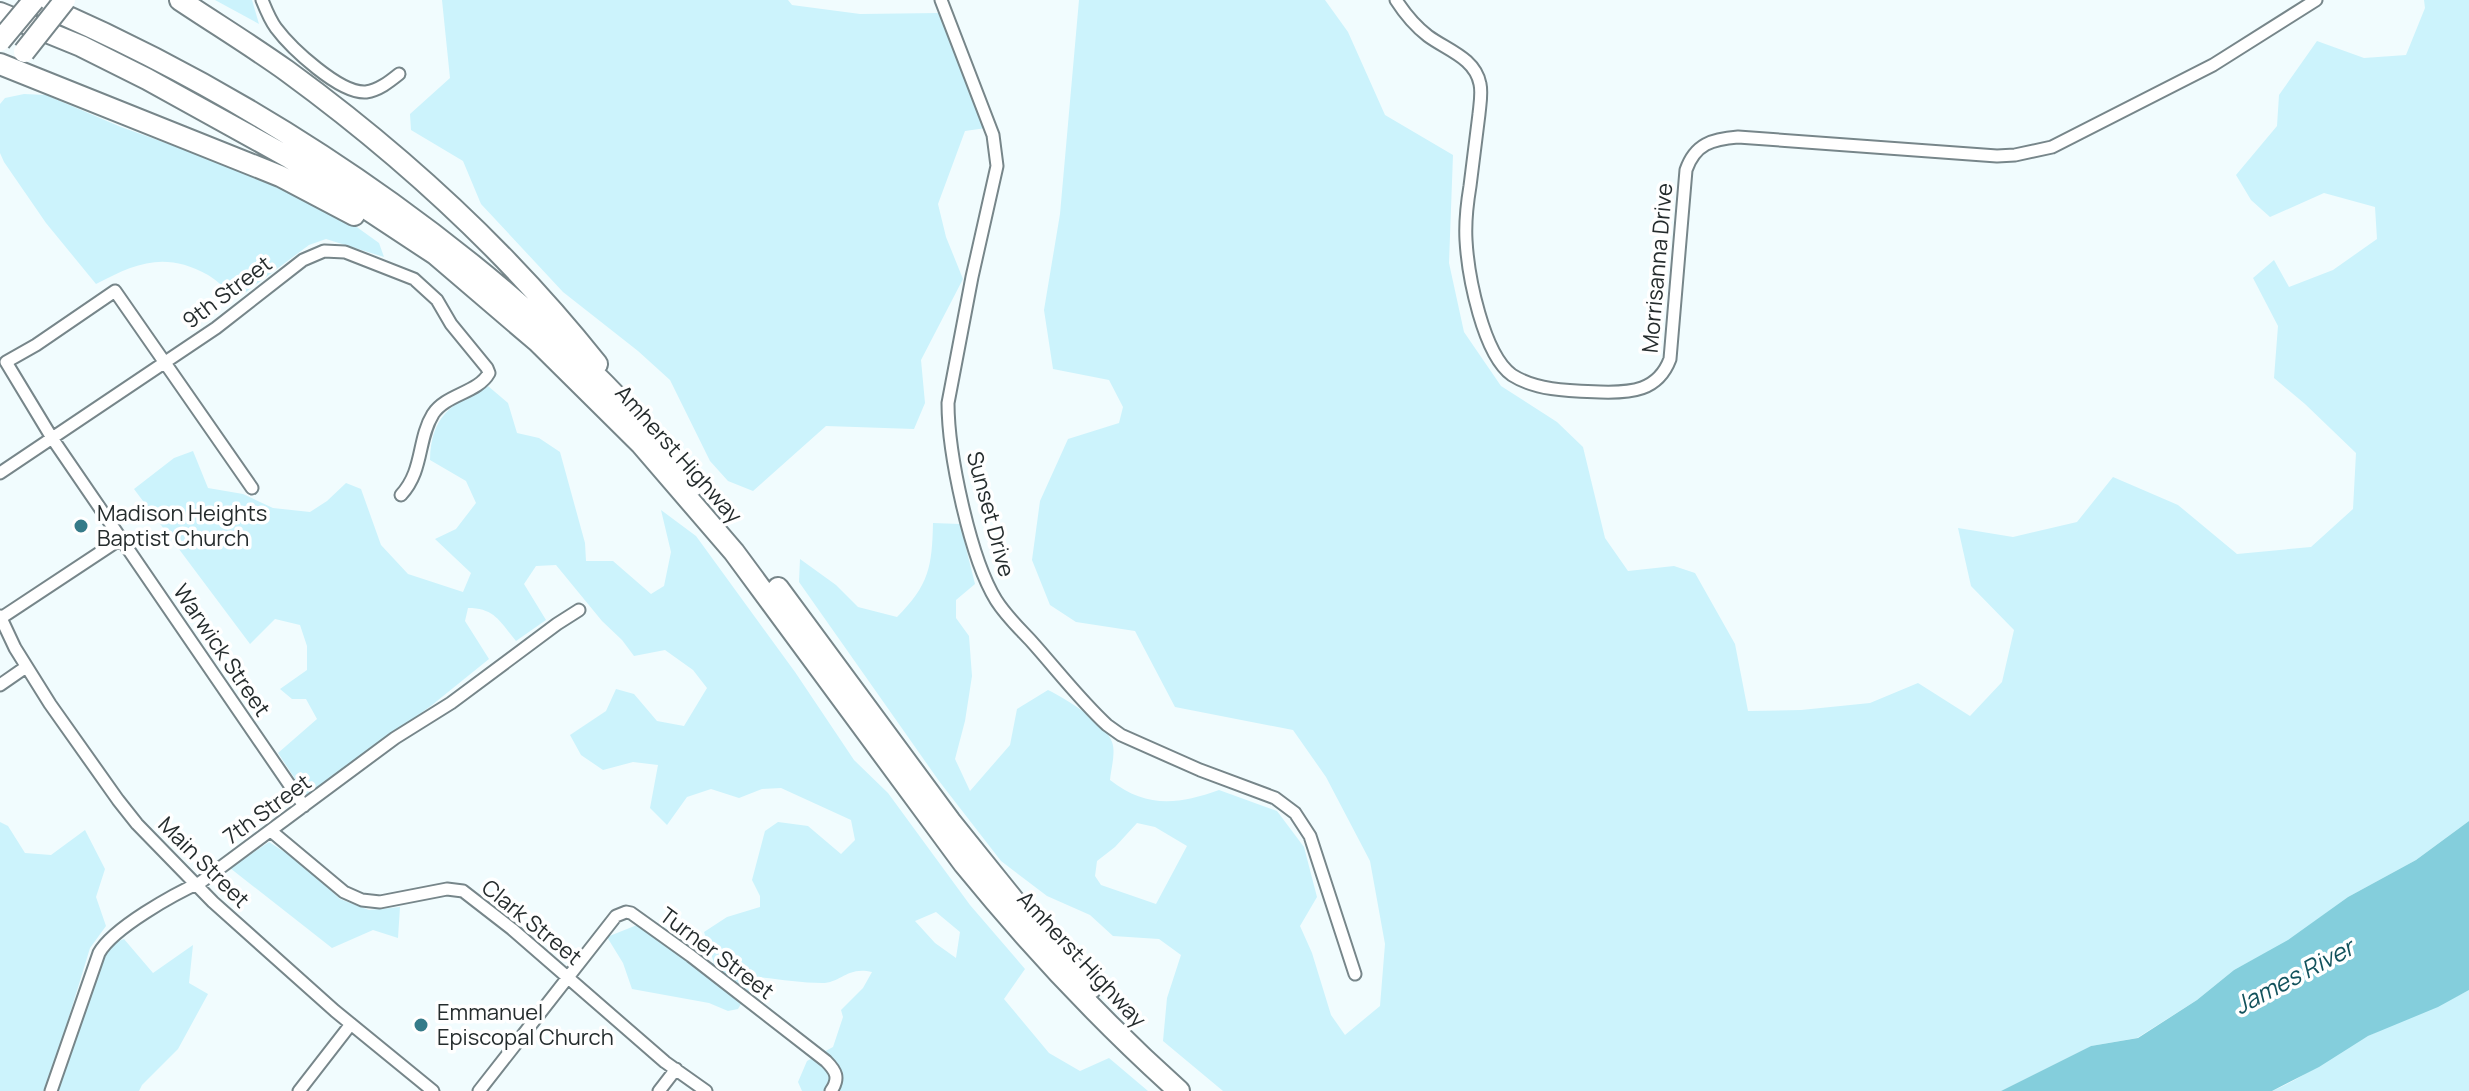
<svg xmlns="http://www.w3.org/2000/svg" width="2469" height="1091" font-family="Manrope,sans-serif">
<style>
.green{fill:#ccf3fc;fill-rule:evenodd}
.water{fill:#84cedc}
.lines{fill:none;stroke-linecap:round;stroke-linejoin:round}
.street-casing{stroke:#77868a;stroke-width:15}
.highway-casing{stroke:#77868a;stroke-width:24}
.street{stroke:#fff;stroke-width:11}
.highway{stroke:#fff;stroke-width:20}
.highway-bridge-casing{stroke:#77868a;stroke-width:24;stroke-linecap:butt}
.highway-bridge{stroke:#fff;stroke-width:20}
.poi-dot{fill:#367b89;stroke:#fff;stroke-width:3}
.labels{text-anchor:middle;stroke-width:7;stroke-linejoin:round;paint-order:stroke}
.street-label{font-size:22px;fill:#252c2d;stroke:#fff}
.poi-label{font-size:22px;fill:#252c2d;stroke:#fff;text-anchor:start}
.water-label{font-size:24px;font-style:italic;fill:#12525c;stroke:#fff}
</style>
<rect width="100%" height="100%" fill="#f1fcfe"/>
<path class="green" d="M216 0H252L259 24 215 0Z
M442 0H788L792 5 860 14 939 13 986 128 965 131 938 204 946 237 963 279 921 360 925 403 914 429 826 426 753 491 728 481 710 461 670 380 638 351 563 292 481 204 463 161 411 130 410 114 450 78Z
M1079 0H1325L1348 32 1385 115 1453 155 1449 263 1464 332 1501 386 1557 422 1583 447 1605 538 1628 571 1674 566 1695 573 1735 644 1748 711 1801 710 1870 703 1918 683 1970 716 2002 682 2014 630 1971 586 1958 528 2013 537 2077 522 2113 477 2178 505 2237 554 2311 547 2353 509 2356 453 2305 404 2274 378 2278 326 2253 278 2274 260 2289 287 2333 270 2377 239 2375 207 2324 193 2270 217 2251 200 2236 175 2277 126 2279 95 2317 41 2364 58 2406 55 2425 8 2424 0H2469V821L2416 860 2348 897 2288 941 2234 970 2197 1000 2137 1038 2091 1046 2001 1091H1223L1163 1041 1167 998 1181 955 1159 939 1113 936 1090 915 1047 896 1001 861 939 781 799 582 800 559 836 585 858 607 897 617C929 585 932 567 933 523L960 524 975 584 956 600V618L969 636 972 676 965 721 955 759 970 791 1010 745 1017 709 1048 690C1066 699 1106 723 1112 742 1116 753 1111 768 1110 780 1146 808 1177 805 1219 790L1277 811 1304 847 1317 897 1300 926 1312 953 1331 1015 1345 1035 1380 1006 1385 944 1370 861 1326 777 1293 730 1175 707 1135 631 1076 622 1050 605 1032 560 1040 501 1068 439 1119 423 1123 407 1109 380 1053 369 1044 310 1060 214ZM1137 823 1155 827 1187 846 1156 904 1101 885 1095 876 1097 861 1115 847Z
M24 94 46 95 121 127 273 181 340 215 379 243 384 257 326 239 309 245 246 292C226 293 224 285 208 275 165 251 136 263 96 284L46 223 4 162 0 153V104L5 98Z
M488 386 508 403 517 433 539 438 560 452 585 543 586 561H613L651 594 664 586 671 552 661 510 696 536 795 672 854 760 888 793 970 905 1025 969 1004 999 1049 1053 1080 1071 1109 1058 1148 1091H802L798 1082 807 1061 833 1047 843 1017 841 1010 863 988 872 972C847 966 841 983 822 983 801 983 778 979 757 977L738 1009 728 1011 709 1003 632 989 623 963 607 937 637 925 664 943 690 964 714 963 704 932 727 917 760 907V896L752 880 765 831 778 822 808 826 841 854 855 840 851 820 781 788 762 789 739 798 711 789 687 797 667 825 650 808 658 765 633 762 603 770 581 755 570 735 606 711 616 689 634 694 657 721 684 726 707 688 693 670 665 650 634 656 622 640 602 621 556 565 536 566 524 584 546 620 516 641C500 622 495 608 468 608L465 621 489 659 432 705 307 797 278 753 317 719 306 699H292L280 689 307 670V646L300 625 275 619 250 644 134 489 174 458 193 451 208 488 243 494 273 508 310 512 327 501 346 483 361 489 381 545 408 574 463 592 471 573 435 539 456 529 476 503 466 481 430 460C431 416 451 404 488 386ZM936 912 960 932 956 958 935 943 915 921Z
M0 822 8 826 25 853 51 855 85 830 105 869 96 897 106 926 90 948 54 1066 89 997 108 945 124 939 153 973 193 945 189 983 208 994 178 1049 142 1085 139 1091H0Z
M269 842 300 862 340 899 369 910 400 907 398 938 373 930 332 948 230 868Z
M2469 990V1091H2272C2306 1077 2335 1053 2368 1036 2401 1020 2436 1008 2469 990Z"/>
<path class="water" d="M2469 821V990L2438 1007 2368 1036 2319 1067 2272 1091H2001L2091 1046 2138 1038 2197 1000 2234 970 2288 940 2348 897 2416 860Z"/>
<g class="lines">
<defs>
<path id="street" d="M262 0C266 10 270 20 276 28 291 48 340 94 366 92 379 90 389 82 399 74
M941 0 993 135 997 166 972 277 948 403C948 453 970 558 996 600 1006 616 1020 629 1032 642 1057 670 1080 700 1107 725L1121 735 1200 770 1275 798 1295 813 1310 836 1355 974
M1396 0C1405 14 1415 26 1428 36 1447 50 1475 58 1480 84 1482 93 1480 104 1479 114 1476 138 1473 162 1470 186 1467 204 1465 222 1466 240 1468 276 1483 354 1512 375 1537 391 1572 391 1600 392 1631 393 1658 391 1670 359L1686 170C1695 144 1712 139 1738 137L1997 156 2015 155 2052 147 2213 65 2316 0
M0 473 216 328 303 260 324 251 345 252 414 279 437 300 451 324 487 368 489 373C478 393 446 394 433 414 417 440 424 470 401 495
M252 488 115 291 36 345 6 362 52 438 304 806
M0 616 15 648 50 704 118 800 137 824 213 902 335 1011 433 1091
M1 618 122 538
M0 685 26 667
M271 831 344 892 362 900 380 902 447 889 463 891 512 929 665 1062 706 1091
M51 1091 99 953C113 928 174 894 201 882L395 738 451 703 557 624 579 610
M299 1091 351 1024
M479 1091 616 916 626 912 631 913 691 956 826 1061C836 1071 840 1078 831 1091
M659 1091 676 1069"/>
<path id="highway" d="M30 0C279 106 523 274 695 485
M180 0C216 24 252 46 287 71 402 155 508 252 597 364
M0 13 81 46 147 79 288 157 435 254 538 342 641 444 734 552 964 864C1030 945 1101 1021 1179 1091
M0 64 280 176 354 215
M778 588 950 821 1024 913 1091 988"/>
</defs>
<use href="#street" class="street-casing"/>
<use href="#highway" class="highway-casing"/>
<use href="#street" class="street"/>
<use href="#highway" class="highway"/>
<defs>
<path id="highway-bridge" d="M0 41 34 0
M24 52 65 0"/>
</defs>
<use href="#highway-bridge" class="highway-bridge-casing"/>
<use href="#highway-bridge" class="highway-bridge"/>
</g>
<g class="poi-dot">
<circle cx="81" cy="526" r="8"/>
<circle cx="421" cy="1025" r="8"/>
</g>
<g class="labels">
<g class="street-label">
<text transform="translate(1657 268) rotate(-85)" y="8">Morrisanna Drive</text>
<text transform="translate(227 292) rotate(-37)" y="8">9th Street</text>
<text transform="translate(679 454) rotate(48)" y="8">Amherst Highway</text>
<text transform="translate(991 514) rotate(75)" y="8">Sunset Drive</text>
<text transform="translate(222 650) rotate(56)" y="8">Warwick Street</text>
<text transform="translate(267 809) rotate(-36)" y="8">7th Street</text>
<text transform="translate(204 862) rotate(45)" y="8">Main Street</text>
<text transform="translate(532 922) rotate(39)" y="8">Clark Street</text>
<text transform="translate(717 953) rotate(37)" y="8">Turner Street</text>
<text transform="translate(1082 959) rotate(47)" y="8">Amherst Highway</text>
</g>
<g class="poi-label">
<text x="97" y="521">Madison Heights<tspan x="97" dy="25">Baptist Church</tspan></text>
<text x="437" y="1020">Emmanuel<tspan x="437" dy="25">Episcopal Church</tspan></text>
</g>
<g class="water-label">
<text transform="translate(2294 977) rotate(-28)" y="8">James River</text>
</g>
</g>
</svg>
